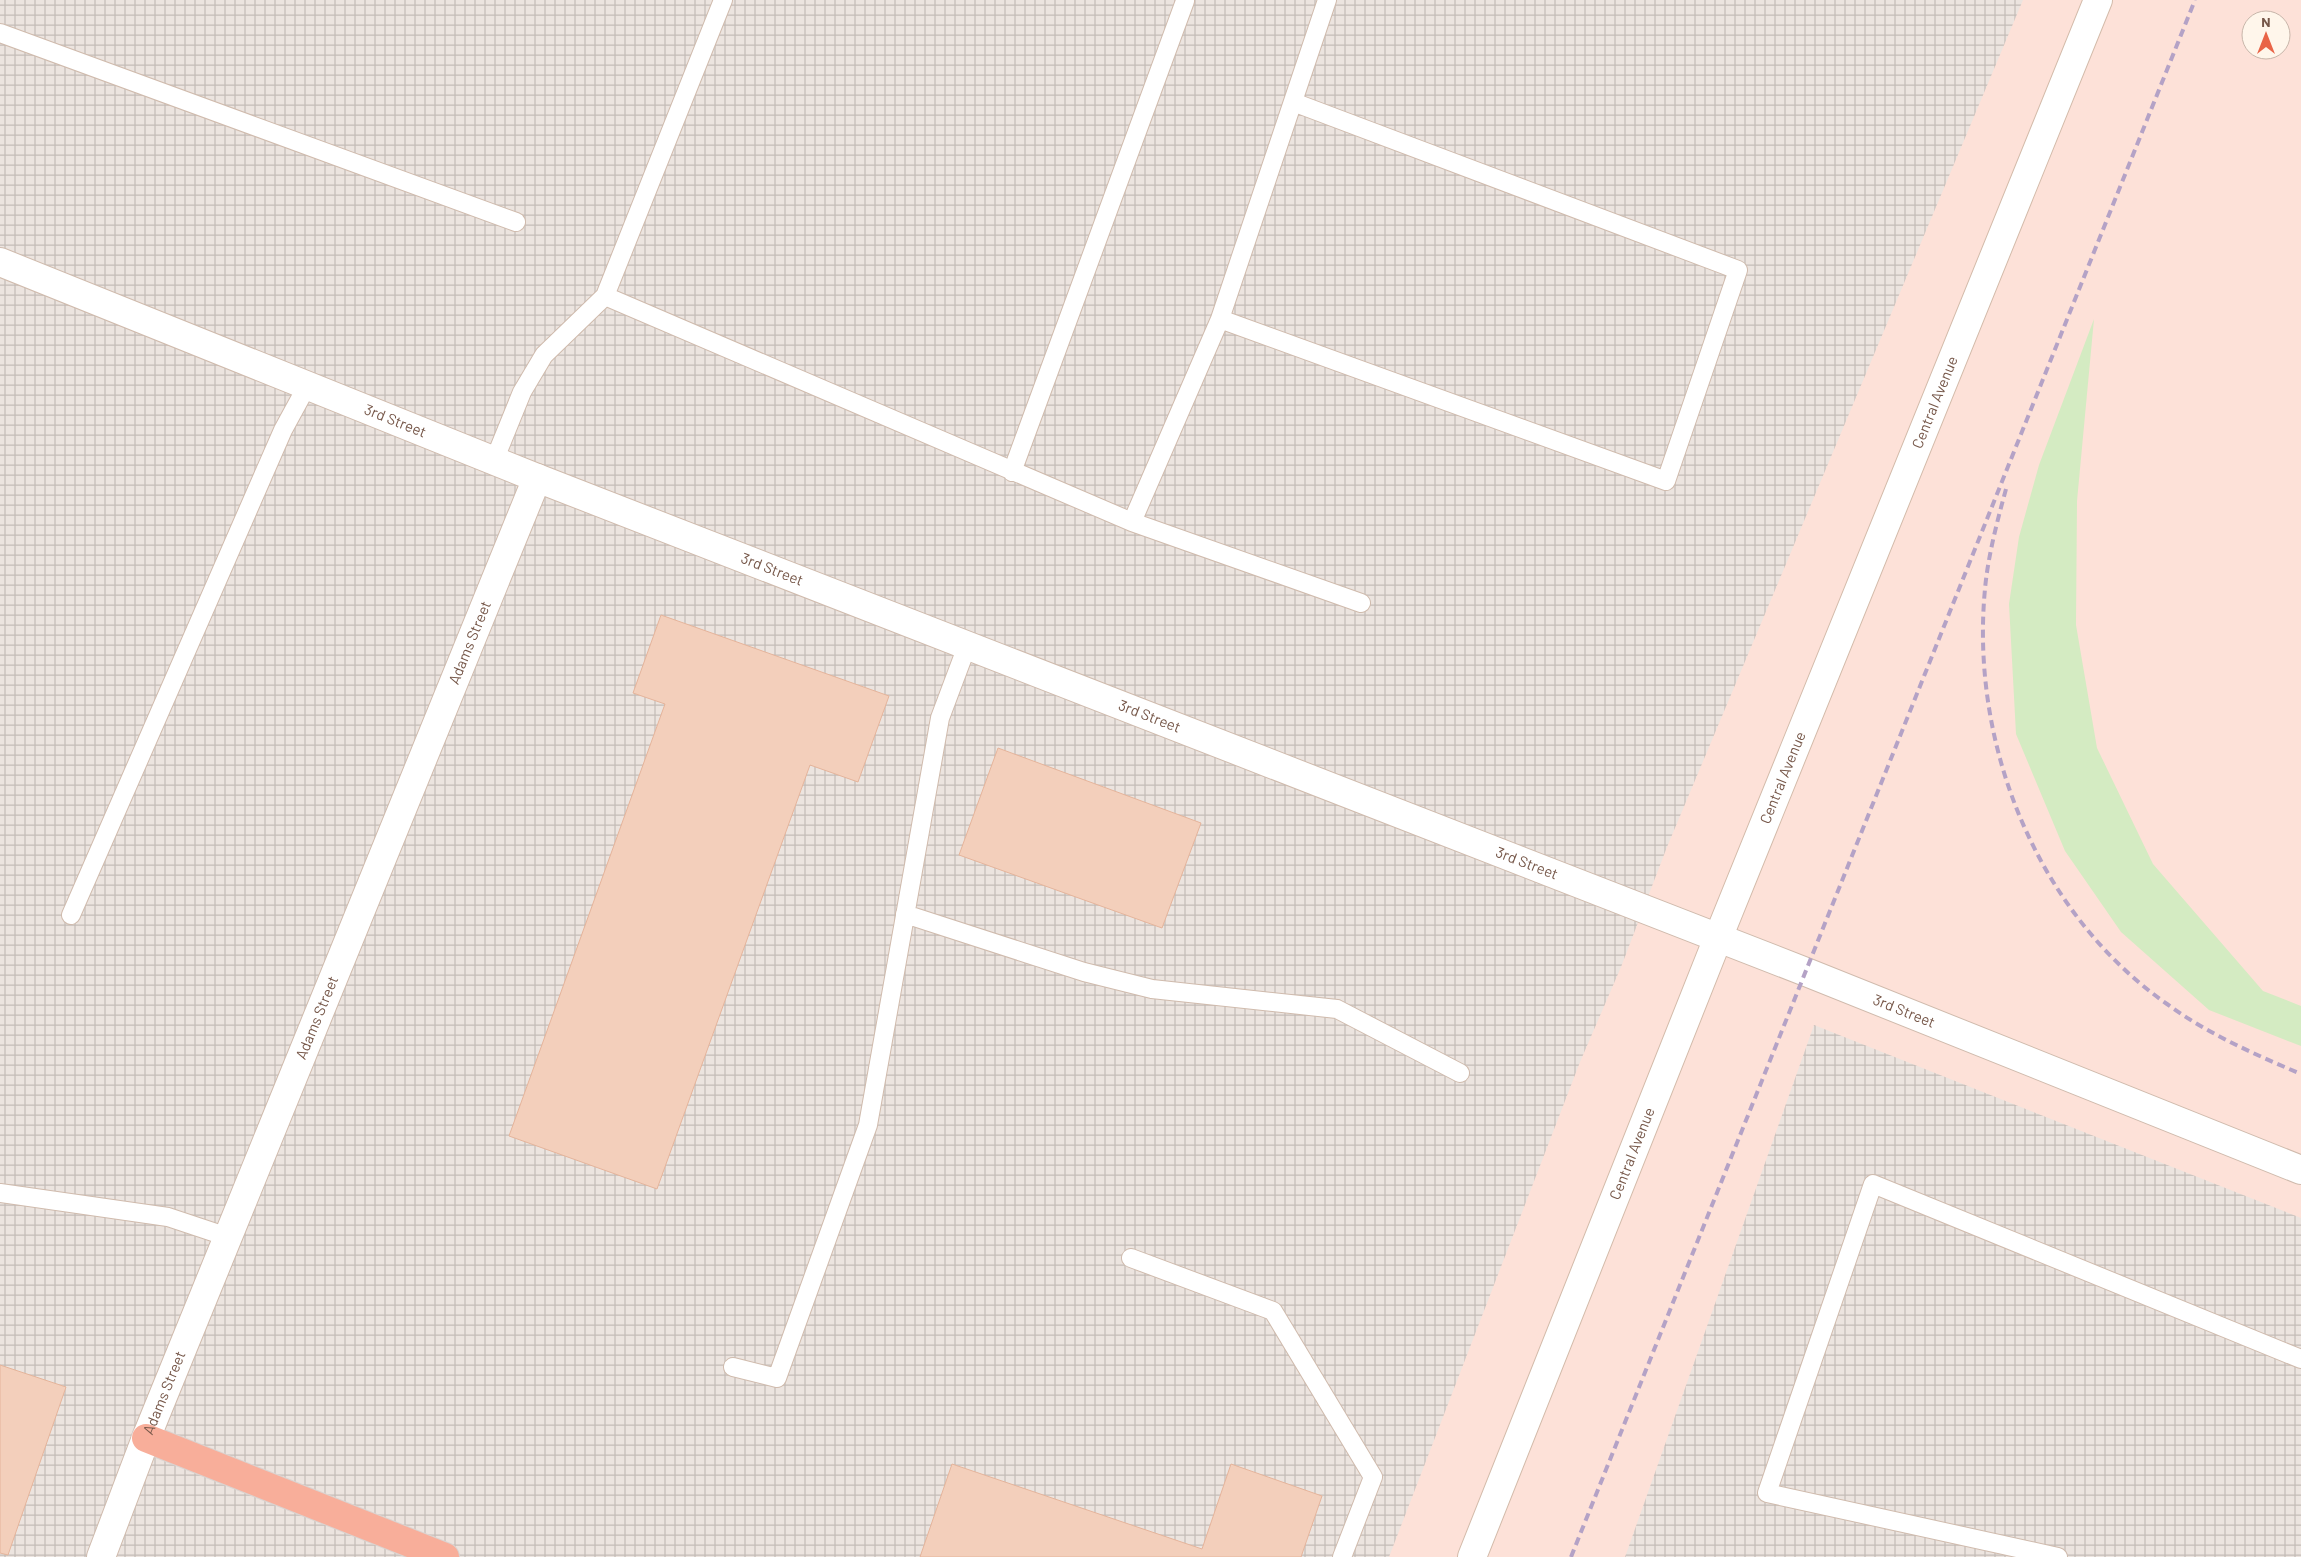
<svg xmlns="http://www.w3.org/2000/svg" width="2301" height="1557" font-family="Barlow,sans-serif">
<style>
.commercial{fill:#fde1d8;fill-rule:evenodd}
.industrial{fill:url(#industrial-grid)}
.green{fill:#d4ebc2}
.building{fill:#f3cfbb;stroke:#e5b49b}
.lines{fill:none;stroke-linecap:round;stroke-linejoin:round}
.service-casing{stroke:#d0bbad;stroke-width:20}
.minor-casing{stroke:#d0bbad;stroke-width:30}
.secondary-casing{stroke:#d3bbaa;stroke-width:30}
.motorway-casing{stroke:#dbd3d0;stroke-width:30}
.service{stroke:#fff;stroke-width:18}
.minor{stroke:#fff;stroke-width:28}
.secondary{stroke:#fff;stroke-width:28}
.motorway{stroke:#f8ae9a;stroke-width:28}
.rail{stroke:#b4a2c6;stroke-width:4;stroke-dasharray:8 5;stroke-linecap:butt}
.labels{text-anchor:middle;stroke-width:4;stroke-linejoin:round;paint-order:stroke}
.street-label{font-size:15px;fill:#765749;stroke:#fff6eb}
</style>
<defs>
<pattern id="industrial-grid" width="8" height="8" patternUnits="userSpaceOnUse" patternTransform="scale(1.25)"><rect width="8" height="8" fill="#ece4df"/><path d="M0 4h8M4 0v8" fill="none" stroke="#c4bcb7"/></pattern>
</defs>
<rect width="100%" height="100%" fill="#fdf2e4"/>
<path class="commercial" d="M0 0H2301V1557H0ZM2251 20H2281V50H2251Z"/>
<path class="industrial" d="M0 0H2023L1667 847 1621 967 1580 1062 1389 1557H0Z
M1814 1025 2301 1218V1557H1625Z"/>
<path class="green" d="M2094 319 2077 501 2076 625 2097 748 2153 864 2263 991 2301 1006V1046L2209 1010 2121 932 2065 851 2016 734 2009 604 2019 537 2039 465Z"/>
<path class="building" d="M661 615 889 696 858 782 810 765 657 1189 509 1136 665 704 633 693Z
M998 748 1201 823 1162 928 959 855Z
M0 1365 66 1387 8 1555 0 1553Z
M952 1464 1202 1549 1231 1464 1322 1496 1301 1557H920Z"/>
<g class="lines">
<defs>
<path id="service" d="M1327 0 1220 319 1132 522 1361 603
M0 33 516 222
M605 296 1132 522
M1220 319 1666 481 1738 270 1293 102
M494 461 522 392 544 355 605 296 723 0
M1012 472 1185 1
M905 914 1084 972 1152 989 1337 1009 1460 1073
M71 915 283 430 307 386
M0 1193 168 1217 228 1237
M1131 1258 1273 1311 1373 1477 1342 1557
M733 1367 777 1378 868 1125 940 718 967 646
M2058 1557 1767 1493 1873 1184 2301 1359"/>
<g id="minor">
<path id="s1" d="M0 262 537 478 1806 972 2301 1170"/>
<path id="s2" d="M101 1557 146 1438 537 478"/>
</g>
<g id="secondary">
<path id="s3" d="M1472 1557 1718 938 2098 0"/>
</g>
<path id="motorway" d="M146 1438 445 1557"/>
</defs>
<use href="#service" class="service-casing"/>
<use href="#minor" class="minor-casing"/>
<use href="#secondary" class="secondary-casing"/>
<use href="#motorway" class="motorway-casing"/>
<use href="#service" class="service"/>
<use href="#minor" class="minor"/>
<use href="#secondary" class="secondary"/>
<use href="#motorway" class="motorway"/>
<path class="rail" d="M2006 489C1997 522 1988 556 1985 589 1970 745 2037 913 2167 1004 2208 1034 2254 1054 2301 1074
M1571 1557 2195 0"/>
</g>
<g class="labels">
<g class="street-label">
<text dy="5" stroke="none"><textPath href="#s3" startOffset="1244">Central Avenue</textPath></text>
<text dy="5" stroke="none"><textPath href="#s1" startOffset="426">3rd Street</textPath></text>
<text dy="5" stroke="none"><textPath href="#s1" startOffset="831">3rd Street</textPath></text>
<text dy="5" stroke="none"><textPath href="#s2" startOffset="986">Adams Street</textPath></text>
<text dy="5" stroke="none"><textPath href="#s1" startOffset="1236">3rd Street</textPath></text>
<text dy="5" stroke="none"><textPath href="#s3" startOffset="839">Central Avenue</textPath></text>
<text dy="5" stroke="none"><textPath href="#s1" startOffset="1641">3rd Street</textPath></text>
<text dy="5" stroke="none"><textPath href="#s1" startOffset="2046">3rd Street</textPath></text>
<text dy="5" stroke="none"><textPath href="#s2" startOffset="581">Adams Street</textPath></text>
<text dy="5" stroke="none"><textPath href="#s3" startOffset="434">Central Avenue</textPath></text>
<text dy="5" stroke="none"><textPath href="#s2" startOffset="176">Adams Street</textPath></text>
</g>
</g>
<g transform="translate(2266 35)"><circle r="24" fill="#fff6eb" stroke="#c8b6aa"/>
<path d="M0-4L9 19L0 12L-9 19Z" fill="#e96447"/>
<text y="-8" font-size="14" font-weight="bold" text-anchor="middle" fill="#765749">N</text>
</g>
</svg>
